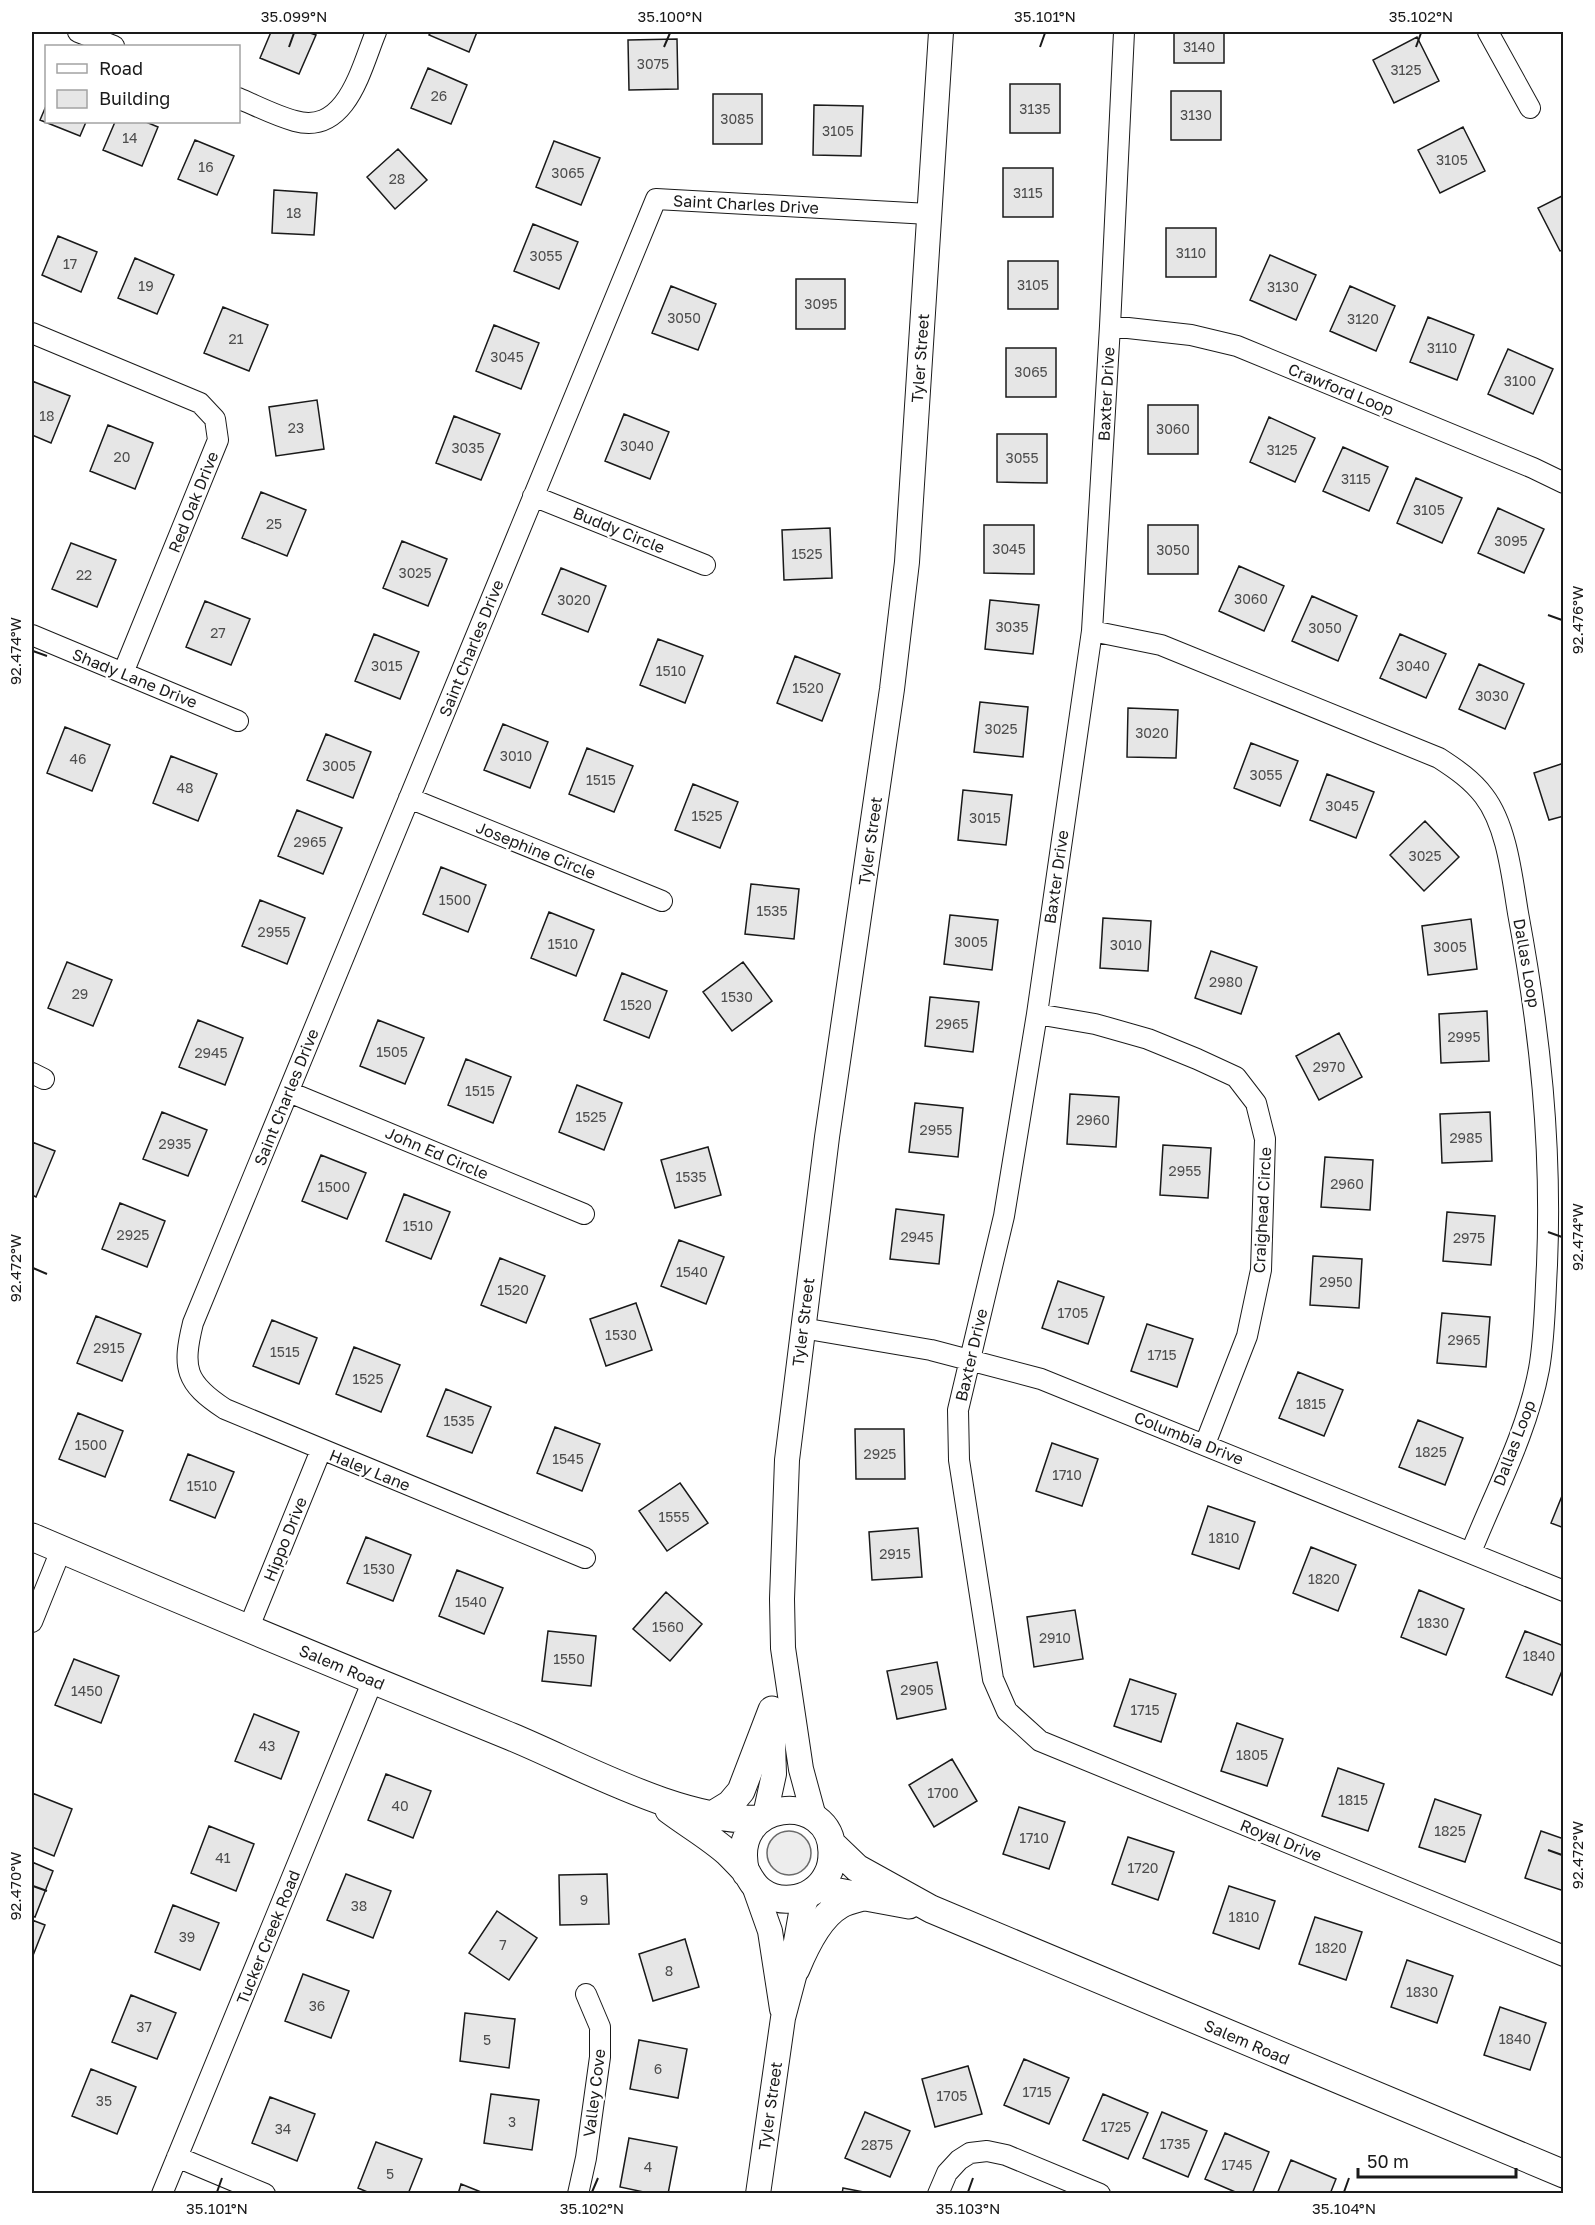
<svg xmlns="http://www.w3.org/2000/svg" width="1595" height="2225" font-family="'Golos Text',sans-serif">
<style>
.green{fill:#ededed;stroke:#6a6a6a;stroke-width:1.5}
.building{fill:#e6e6e6;stroke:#1a1a1a;stroke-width:1.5}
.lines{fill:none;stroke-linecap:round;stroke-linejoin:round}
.minor-casing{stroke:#1a1a1a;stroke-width:22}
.tertiary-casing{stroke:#1a1a1a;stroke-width:26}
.secondary-casing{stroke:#1a1a1a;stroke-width:29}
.minor{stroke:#fff;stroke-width:20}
.tertiary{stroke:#fff;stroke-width:24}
.secondary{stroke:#fff;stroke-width:27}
.ticks{fill:none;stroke:#1a1a1a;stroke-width:2}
.labels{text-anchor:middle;stroke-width:4.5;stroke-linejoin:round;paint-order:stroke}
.number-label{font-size:14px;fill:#4d4d4d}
.street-label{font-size:16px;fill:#1a1a1a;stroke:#fff}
.neatline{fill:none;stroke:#1a1a1a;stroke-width:2}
.ticks-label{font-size:15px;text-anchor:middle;fill:#1a1a1a}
</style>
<rect width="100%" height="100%" fill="#fff"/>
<path class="green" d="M767 1853a22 22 0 1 1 44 0a22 22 0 1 1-44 0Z"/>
<path class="building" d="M271 32H307L316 35 299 74 260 58Z
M431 32H477L469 52 429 35Z
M1174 32H1224V63H1174Z
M1417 37 1439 81 1394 103 1373 60Z
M677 39 678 89 629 90 628 40Z
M428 68 467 85 451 124 411 108Z
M1010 84H1060V133H1010Z
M1171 91H1221V140H1171Z
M713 94H762V144H713Z
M814 105 863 106 861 156 813 155Z
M46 106V122H86L80 136 40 120Z
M115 122H146L158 127 142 166 103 150Z
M1463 127 1485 171 1440 193 1418 150Z
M195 140 234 156 217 195 178 179Z
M554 141 600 158 581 205 536 187Z
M398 149 427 180 395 209 367 177Z
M1003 168H1053V217H1003Z
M274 190 317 193 314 235 272 233Z
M1564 195V250L1560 251 1538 208Z
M533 224 578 242 559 289 514 271Z
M1166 228H1216V277H1166Z
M58 236 97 252 81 292 42 275Z
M1270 255 1316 275 1296 320 1250 300Z
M135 258 174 275 157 314 118 298Z
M1008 261H1058V309H1008Z
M796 279H845V329H796Z
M671 286 716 304 698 350 652 333Z
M1350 286 1395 306 1376 351 1330 331Z
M223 307 268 325 249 371 204 353Z
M1428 317 1474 335 1457 380 1410 362Z
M494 325 539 343 521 389 476 371Z
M1006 348H1056V397H1006Z
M1508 349 1553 369 1533 414 1488 394Z
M32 381 70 396 51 443 32 435Z
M317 400 324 449 276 456 269 407Z
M1148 405H1198V454H1148Z
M624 414 669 432 650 479 605 461Z
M454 416 500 434 481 480 436 463Z
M1269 417 1315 438 1295 482 1250 462Z
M108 425 153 443 135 489 90 471Z
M997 434H1047V483L997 482Z
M1343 447 1388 467 1369 511 1323 491Z
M1416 478 1462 498 1442 543 1397 523Z
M261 492 306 510 287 556 242 538Z
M1498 508 1544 529 1524 573 1478 553Z
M984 525H1034V574L984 573Z
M1148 525H1198V574H1148Z
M830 528 832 578 784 580 782 530Z
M402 541 447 559 428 606 383 588Z
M71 543 116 560 97 607 52 589Z
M1239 566 1284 586 1264 631 1219 611Z
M561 568 606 586 588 632 542 614Z
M1312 596 1357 616 1338 661 1292 641Z
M990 600 1039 605 1033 654 985 649Z
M205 601 250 619 231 665 186 647Z
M374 634 419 652 400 699 355 681Z
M1400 634 1446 654 1426 698 1380 678Z
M658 639 703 656 685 703 640 685Z
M795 656 840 674 822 721 777 703Z
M1479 664 1524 684 1505 729 1459 709Z
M980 702 1028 707 1023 757 974 752Z
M1128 708 1178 710 1176 758 1127 757Z
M503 724 548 742 530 788 484 770Z
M65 727 110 745 92 791 47 773Z
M326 734 371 752 353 798 307 780Z
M1251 743 1298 761 1280 806 1234 788Z
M587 748 633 766 614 812 569 794Z
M171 756 217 774 198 821 153 803Z
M1564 763V816L1549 820 1534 773Z
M1327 774 1374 792 1356 838 1310 820Z
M693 784 738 802 720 848 675 830Z
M963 790 1012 795 1006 845 958 840Z
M297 810 342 828 323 874 278 856Z
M1425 821 1459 857 1424 891 1390 855Z
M441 867 486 885 468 932 423 914Z
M751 884 799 889 794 939 745 934Z
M260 900 305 918 287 964 242 946Z
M549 912 594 930 576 976 531 958Z
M950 915 998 920 992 970 944 964Z
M1103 918 1151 921 1148 971 1100 968Z
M1471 919 1477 969 1428 975 1422 926Z
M1211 951 1257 967 1241 1014 1195 998Z
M67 962 112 980 93 1026 48 1008Z
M743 962 772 1001 732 1031 703 992Z
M622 973 667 991 649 1038 604 1020Z
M930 997 979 1002 973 1052 925 1046Z
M1487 1011 1489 1061 1441 1063 1439 1014Z
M198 1020 243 1038 225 1085 179 1067Z
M378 1020 424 1038 405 1084 360 1066Z
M1339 1033 1362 1077 1319 1100 1296 1056Z
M466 1059 511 1077 493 1123 448 1105Z
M577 1085 622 1103 604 1150 559 1132Z
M1070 1094 1119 1097 1116 1147 1067 1144Z
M915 1103 963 1108 958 1157 909 1152Z
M162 1112 207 1130 188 1176 143 1159Z
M1490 1112 1492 1161 1442 1163 1440 1114Z
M32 1142 55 1151 36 1197 32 1195Z
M1163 1145 1211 1148 1208 1198 1160 1195Z
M708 1147 721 1195 675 1208 661 1160Z
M321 1155 366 1173 347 1219 302 1201Z
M1325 1157 1373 1160 1370 1210 1321 1207Z
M404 1194 450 1212 431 1259 386 1241Z
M120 1203 165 1221 147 1267 102 1249Z
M896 1209 944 1215 939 1264 890 1259Z
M1447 1212 1495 1216 1491 1265 1443 1261Z
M679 1240 724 1257 706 1304 661 1286Z
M1313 1256 1362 1259 1359 1308 1310 1305Z
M500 1258 545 1276 526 1323 481 1305Z
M1058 1281 1104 1297 1088 1344 1042 1328Z
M636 1303 652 1350 606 1366 590 1319Z
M1442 1313 1490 1317 1486 1367 1437 1363Z
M96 1316 141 1334 122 1381 77 1363Z
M272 1320 317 1338 299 1384 253 1366Z
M1147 1324 1193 1339 1177 1387 1131 1371Z
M354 1347 400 1365 381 1412 336 1394Z
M1298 1372 1343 1390 1324 1436 1279 1418Z
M446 1389 491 1407 472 1453 427 1436Z
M78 1413 123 1431 105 1477 59 1459Z
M1418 1420 1463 1438 1445 1485 1399 1467Z
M555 1427 600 1444 582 1491 537 1473Z
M855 1429H904L905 1479H856Z
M1052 1443 1098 1459 1082 1506 1036 1491Z
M188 1454 234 1472 215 1518 170 1500Z
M680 1483 708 1523 667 1551 639 1511Z
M1564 1491V1528L1551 1523Z
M1208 1506 1255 1522 1239 1569 1192 1554Z
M918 1528 922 1577 872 1580 869 1532Z
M366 1537 411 1555 393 1601 347 1583Z
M1311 1547 1356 1565 1338 1611 1293 1593Z
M457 1570 503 1588 484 1634 439 1616Z
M1419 1590 1464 1609 1446 1655 1401 1637Z
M666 1592 702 1624 670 1661 633 1629Z
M1075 1610 1083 1659 1034 1667 1027 1617Z
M548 1631 596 1636 591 1686 542 1681Z
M1525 1631 1564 1646V1666L1552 1695 1506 1677Z
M74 1659 119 1676 101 1723 55 1705Z
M937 1662 946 1709 897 1719 887 1671Z
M1130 1679 1176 1694 1161 1742 1114 1726Z
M254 1714 299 1732 281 1779 235 1761Z
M1237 1723 1283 1739 1267 1786 1221 1771Z
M952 1759 977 1801 934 1827 909 1785Z
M1338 1768 1384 1784 1368 1831 1322 1816Z
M386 1774 431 1791 413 1838 368 1820Z
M32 1793 72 1809 54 1856 32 1847Z
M1435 1799 1481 1815 1465 1862 1419 1847Z
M1019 1807 1065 1822 1049 1869 1003 1854Z
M209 1826 254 1844 236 1891 191 1873Z
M1541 1831 1564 1839V1891L1525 1878Z
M1128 1837 1174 1852 1158 1900 1112 1884Z
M32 1862 53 1871 35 1917 32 1916Z
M346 1874 391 1891 373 1938 327 1920Z
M607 1874 609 1924 560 1925 559 1875Z
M1229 1886 1275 1901 1259 1949 1213 1933Z
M173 1905 219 1923 200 1970 155 1952Z
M497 1911 537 1938 509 1980 469 1953Z
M1315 1917 1362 1932 1346 1980 1299 1964Z
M32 1920 45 1925 32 1958Z
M685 1939 699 1987 653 2001 639 1954Z
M1407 1960 1453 1976 1437 2023 1391 2007Z
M303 1974 349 1991 331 2038 285 2021Z
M131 1995 176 2013 157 2059 112 2042Z
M1500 2007 1546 2023 1530 2070 1484 2055Z
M465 2013 515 2019 509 2068 460 2061Z
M639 2040 687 2049 678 2098 630 2089Z
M1024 2059 1069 2078 1049 2124 1004 2105Z
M968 2066 982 2114 935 2127 922 2079Z
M91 2069 136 2087 117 2134 72 2116Z
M491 2094 539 2100 532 2150 484 2143Z
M1103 2094 1148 2113 1128 2159 1083 2140Z
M270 2097 315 2114 297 2161 252 2143Z
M865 2112 910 2131 890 2177 845 2158Z
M1162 2112 1207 2131 1188 2177 1143 2158Z
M1225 2133 1269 2152 1252 2194H1240L1205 2179Z
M629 2138 677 2147 668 2194H653L620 2187Z
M376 2142 422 2159 408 2194H372L358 2188Z
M1291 2160 1336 2179 1330 2194H1277Z
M461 2184 486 2194H458Z
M843 2188 874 2194H842Z"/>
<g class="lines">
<defs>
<path id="minor" d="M78 32 114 46
M1124 32 1110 326 1092 631 1037 1014 1004 1216 958 1410 959 1460 993 1679 1007 1711 1040 1741 1564 1956
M1488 32 1530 108
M238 98C257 106 276 116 295 121 347 135 361 68 376 32
M1110 326 1191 335 1237 346 1533 468 1564 483
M32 333 200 403 215 419 218 440 123 673
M533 496 705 565
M1092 631 1161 645 1439 758C1456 769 1472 780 1484 796 1507 826 1512 877 1518 913 1540 1032 1552 1144 1547 1265 1545 1299 1545 1336 1539 1369 1527 1433 1495 1492 1471 1552
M32 635 238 721
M409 798 662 901
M1037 1014 1095 1024 1148 1039 1197 1059 1236 1077 1256 1103 1265 1139 1261 1270 1247 1336 1205 1444
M32 1073 44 1079
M289 1092 584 1214
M802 1328 931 1350 1041 1379 1564 1591
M585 1558 225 1409C185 1383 182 1368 193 1323L656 199 929 214
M32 1622 61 1550
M249 1627 321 1450
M177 2157 265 2194
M162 2194 373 1680
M578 2194 586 2158 600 2057V2027L586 1994
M938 2194 947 2173 959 2160 970 2153 987 2151 1006 2155 1100 2194"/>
<path id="tertiary" d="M765 1815 774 1774 772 1713
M814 1817 801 1769 783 1648 782 1599 787 1460 827 1137 892 689 907 562 941 32
M753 1883 770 1931 782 2009
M758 2194 783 2018 796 1969 795 1947 801 1913 808 1894"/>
<path id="secondary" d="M32 1537C191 1605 352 1672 512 1737 584 1767 683 1823 760 1819
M669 1810C689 1825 710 1837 728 1853 734 1859 741 1866 747 1873 751 1880 754 1886 761 1891 769 1897 780 1900 791 1899 806 1898 820 1889 827 1875 831 1868 832 1861 832 1853 833 1790 726 1797 746 1873
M712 1815 730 1804 741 1791 772 1710
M832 1844 857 1868 931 1909 1564 2174
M817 1888 909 1905
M796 1969C805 1947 819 1917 840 1905 846 1901 856 1899 863 1897"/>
</defs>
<use href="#minor" class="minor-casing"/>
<use href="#tertiary" class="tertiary-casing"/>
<use href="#secondary" class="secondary-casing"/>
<use href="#minor" class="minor"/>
<use href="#tertiary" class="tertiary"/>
<use href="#secondary" class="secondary"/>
</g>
<path class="ticks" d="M289 47 294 33M664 47 670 33M1040 47 1045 33M1416 47 1421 33M1548 615 1562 620M33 651 47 656M1548 1232 1562 1237M33 1268 47 1274M1548 1850 1562 1855M33 1886 47 1891M217 2192 222 2178M592 2192 598 2178M968 2192 973 2178M1344 2192 1349 2178"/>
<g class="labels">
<g class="number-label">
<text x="1199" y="52">3140</text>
<text x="653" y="69">3075</text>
<text x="1406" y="75">3125</text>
<text x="439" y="101">26</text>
<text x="1035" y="114">3135</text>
<text x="1196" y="120">3130</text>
<text x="737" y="124">3085</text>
<text x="838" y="136">3105</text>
<text x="130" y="143">14</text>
<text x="1452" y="165">3105</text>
<text x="206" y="172">16</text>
<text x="568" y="178">3065</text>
<text x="397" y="184">28</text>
<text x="1028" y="198">3115</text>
<text x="294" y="218">18</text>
<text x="1191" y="258">3110</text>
<text x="546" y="261">3055</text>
<text x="70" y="269">17</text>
<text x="1033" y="290">3105</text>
<text x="146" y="291">19</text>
<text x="1283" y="292">3130</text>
<text x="821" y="309">3095</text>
<text x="684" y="323">3050</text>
<text x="1363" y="324">3120</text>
<text x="236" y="344">21</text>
<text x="1442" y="353">3110</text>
<text x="507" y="362">3045</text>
<text x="1031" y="377">3065</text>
<text x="1520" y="386">3100</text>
<text x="47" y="421">18</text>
<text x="296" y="433">23</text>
<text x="1173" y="434">3060</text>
<text x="637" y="451">3040</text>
<text x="468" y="453">3035</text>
<text x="1282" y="455">3125</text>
<text x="122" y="462">20</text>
<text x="1022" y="463">3055</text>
<text x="1356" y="484">3115</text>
<text x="1429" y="515">3105</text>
<text x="274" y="529">25</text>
<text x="1511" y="546">3095</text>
<text x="1009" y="554">3045</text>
<text x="1173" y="555">3050</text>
<text x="807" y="559">1525</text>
<text x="415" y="578">3025</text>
<text x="84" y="580">22</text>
<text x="1251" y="604">3060</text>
<text x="574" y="605">3020</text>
<text x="1012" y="632">3035</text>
<text x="1325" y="633">3050</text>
<text x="218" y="638">27</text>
<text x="387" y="671">3015</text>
<text x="1413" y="671">3040</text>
<text x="671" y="676">1510</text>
<text x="808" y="693">1520</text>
<text x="1492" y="701">3030</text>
<text x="1001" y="734">3025</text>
<text x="1152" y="738">3020</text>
<text x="516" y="761">3010</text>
<text x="78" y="764">46</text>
<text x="339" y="771">3005</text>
<text x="1266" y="780">3055</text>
<text x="601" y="785">1515</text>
<text x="185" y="793">48</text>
<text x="1342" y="811">3045</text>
<text x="707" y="821">1525</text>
<text x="985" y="823">3015</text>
<text x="310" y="847">2965</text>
<text x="1425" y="861">3025</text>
<text x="455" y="905">1500</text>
<text x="772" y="916">1535</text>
<text x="274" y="937">2955</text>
<text x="971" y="947">3005</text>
<text x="563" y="949">1510</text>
<text x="1126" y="950">3010</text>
<text x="1450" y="952">3005</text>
<text x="1226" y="987">2980</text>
<text x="80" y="999">29</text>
<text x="737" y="1002">1530</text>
<text x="636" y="1010">1520</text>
<text x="952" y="1029">2965</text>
<text x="1464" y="1042">2995</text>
<text x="392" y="1057">1505</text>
<text x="211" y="1058">2945</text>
<text x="1329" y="1072">2970</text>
<text x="480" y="1096">1515</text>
<text x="591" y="1122">1525</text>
<text x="1093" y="1125">2960</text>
<text x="936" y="1135">2955</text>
<text x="1466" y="1143">2985</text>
<text x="175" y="1149">2935</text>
<text x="1185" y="1176">2955</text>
<text x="691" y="1182">1535</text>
<text x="1347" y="1189">2960</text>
<text x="334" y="1192">1500</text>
<text x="418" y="1231">1510</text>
<text x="133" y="1240">2925</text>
<text x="917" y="1242">2945</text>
<text x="1469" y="1243">2975</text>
<text x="692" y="1277">1540</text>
<text x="1336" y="1287">2950</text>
<text x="513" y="1295">1520</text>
<text x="1073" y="1318">1705</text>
<text x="621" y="1340">1530</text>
<text x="1464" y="1345">2965</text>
<text x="109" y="1353">2915</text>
<text x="285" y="1357">1515</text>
<text x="1162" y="1360">1715</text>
<text x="368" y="1384">1525</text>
<text x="1311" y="1409">1815</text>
<text x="459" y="1426">1535</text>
<text x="91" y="1450">1500</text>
<text x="1431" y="1457">1825</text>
<text x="880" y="1459">2925</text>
<text x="568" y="1464">1545</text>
<text x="1067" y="1480">1710</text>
<text x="202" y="1491">1510</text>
<text x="674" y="1522">1555</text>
<text x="1224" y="1543">1810</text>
<text x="895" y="1559">2915</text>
<text x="379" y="1574">1530</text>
<text x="1324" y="1584">1820</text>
<text x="471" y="1607">1540</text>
<text x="1433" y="1628">1830</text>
<text x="668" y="1632">1560</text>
<text x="1055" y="1643">2910</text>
<text x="1539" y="1661">1840</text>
<text x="569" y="1664">1550</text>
<text x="917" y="1695">2905</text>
<text x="87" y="1696">1450</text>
<text x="1145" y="1715">1715</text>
<text x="267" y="1751">43</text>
<text x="1252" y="1760">1805</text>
<text x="943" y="1798">1700</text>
<text x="1353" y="1805">1815</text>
<text x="400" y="1811">40</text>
<text x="1450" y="1836">1825</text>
<text x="1034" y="1843">1710</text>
<text x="223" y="1863">41</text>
<text x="1143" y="1873">1720</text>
<text x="584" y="1905">9</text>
<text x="359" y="1911">38</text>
<text x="1244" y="1922">1810</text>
<text x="187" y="1942">39</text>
<text x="503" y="1950">7</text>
<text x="1331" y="1953">1820</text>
<text x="669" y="1976">8</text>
<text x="1422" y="1997">1830</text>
<text x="317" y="2011">36</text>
<text x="144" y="2032">37</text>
<text x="1515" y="2044">1840</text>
<text x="487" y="2045">5</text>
<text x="658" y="2074">6</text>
<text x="1037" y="2097">1715</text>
<text x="952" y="2101">1705</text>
<text x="104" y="2106">35</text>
<text x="512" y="2127">3</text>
<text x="1116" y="2132">1725</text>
<text x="283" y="2134">34</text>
<text x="1175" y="2149">1735</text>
<text x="877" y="2150">2875</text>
<text x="1237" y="2170">1745</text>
<text x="648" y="2172">4</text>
<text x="390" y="2179">5</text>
</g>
<g class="street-label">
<text transform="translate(746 204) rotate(3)" y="6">Saint Charles Drive</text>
<text transform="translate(920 358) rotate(-86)" y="6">Tyler Street</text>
<text transform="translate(1341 389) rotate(22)" y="6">Crawford Loop</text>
<text transform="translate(1106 394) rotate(-87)" y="6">Baxter Drive</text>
<text transform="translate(193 502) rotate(-68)" y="6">Red Oak Drive</text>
<text transform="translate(619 530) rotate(22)" y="6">Buddy Circle</text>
<text transform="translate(471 648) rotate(-68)" y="6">Saint Charles Drive</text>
<text transform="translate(135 678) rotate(22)" y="6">Shady Lane Drive</text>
<text transform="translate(870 841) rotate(-82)" y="6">Tyler Street</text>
<text transform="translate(536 850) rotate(22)" y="6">Josephine Circle</text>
<text transform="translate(1056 877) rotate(-82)" y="6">Baxter Drive</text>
<text transform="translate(1527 963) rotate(80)" y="6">Dallas Loop</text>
<text transform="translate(286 1097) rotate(-68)" y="6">Saint Charles Drive</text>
<text transform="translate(437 1153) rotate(23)" y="6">John Ed Circle</text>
<text transform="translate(1262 1210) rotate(-87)" y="6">Craighead Circle</text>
<text transform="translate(803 1322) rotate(-83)" y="6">Tyler Street</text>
<text transform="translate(971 1355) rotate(-77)" y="6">Baxter Drive</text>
<text transform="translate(1189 1438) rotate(22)" y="6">Columbia Drive</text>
<text transform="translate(1514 1443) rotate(-69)" y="6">Dallas Loop</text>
<text transform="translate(370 1470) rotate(22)" y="6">Haley Lane</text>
<text transform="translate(285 1539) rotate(-68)" y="6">Hippo Drive</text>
<text transform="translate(342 1667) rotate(23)" y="6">Salem Road</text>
<text transform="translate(1281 1840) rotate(22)" y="6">Royal Drive</text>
<text transform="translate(268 1937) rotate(-68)" y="6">Tucker Creek Road</text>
<text transform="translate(1247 2042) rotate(23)" y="6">Salem Road</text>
<text transform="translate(594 2093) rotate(-83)" y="6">Valley Cove</text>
<text transform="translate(770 2106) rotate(-82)" y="6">Tyler Street</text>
</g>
</g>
<rect width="1595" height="2225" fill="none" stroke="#ffffff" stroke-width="66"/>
<rect x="45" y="45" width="195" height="78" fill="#ffffff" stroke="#a3a3a3" stroke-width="1.5"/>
<rect x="57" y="64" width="30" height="9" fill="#ffffff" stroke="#a3a3a3" stroke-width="1.5"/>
<text x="99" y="75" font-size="18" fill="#1a1a1a">Road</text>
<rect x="57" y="90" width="30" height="18" fill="#e6e6e6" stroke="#a3a3a3" stroke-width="1.5"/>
<text x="99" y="105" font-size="18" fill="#1a1a1a">Building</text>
<path d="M1358 2168v9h158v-9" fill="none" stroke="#1a1a1a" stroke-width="3"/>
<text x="1367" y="2168" font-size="18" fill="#1a1a1a" stroke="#ffffff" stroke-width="4.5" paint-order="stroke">50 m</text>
<rect x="33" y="33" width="1529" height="2159" class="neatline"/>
<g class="ticks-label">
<text x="294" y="22">35.099°N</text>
<text x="670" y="22">35.100°N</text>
<text x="1045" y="22">35.101°N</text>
<text x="1421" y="22">35.102°N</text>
<text transform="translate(1578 620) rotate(-90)" y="5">92.476°W</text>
<text transform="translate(16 651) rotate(-90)" y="5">92.474°W</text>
<text transform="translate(1578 1237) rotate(-90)" y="5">92.474°W</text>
<text transform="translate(16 1268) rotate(-90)" y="5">92.472°W</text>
<text transform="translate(1578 1855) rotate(-90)" y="5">92.472°W</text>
<text transform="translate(16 1886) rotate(-90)" y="5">92.470°W</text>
<text x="217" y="2214">35.101°N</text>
<text x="592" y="2214">35.102°N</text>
<text x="968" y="2214">35.103°N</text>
<text x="1344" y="2214">35.104°N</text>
</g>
</svg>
